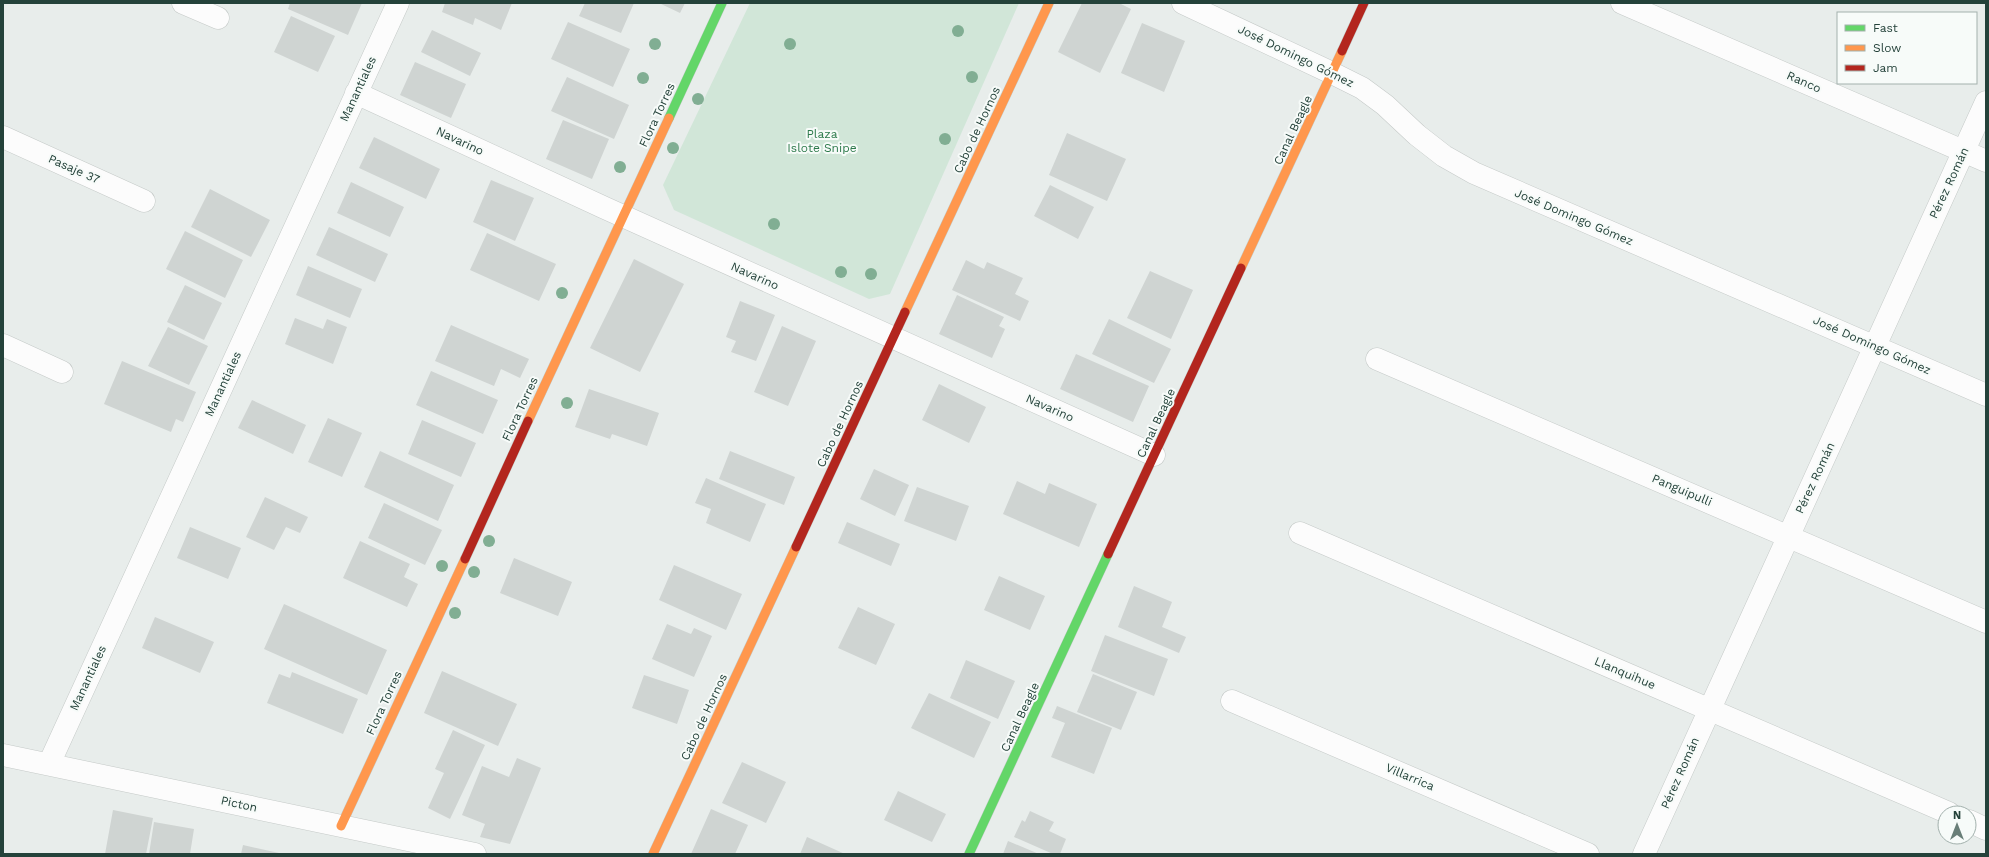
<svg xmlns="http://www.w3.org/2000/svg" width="1989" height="857" font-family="'Work Sans',sans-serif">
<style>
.green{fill:#d1e6d8}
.building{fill:#cfd4d2}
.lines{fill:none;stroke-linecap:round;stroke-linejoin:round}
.street-casing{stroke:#c5cac8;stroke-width:23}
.fast-casing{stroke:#c3cbc8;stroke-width:10}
.slow-casing{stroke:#c3cbc8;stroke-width:10}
.jam-casing{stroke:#c3cbc8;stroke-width:10}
.street{stroke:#fcfcfc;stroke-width:22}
.fast{stroke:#63d668;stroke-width:9}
.slow{stroke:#ff974d;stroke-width:9}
.jam{stroke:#b3261e;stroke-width:9}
.tree{fill:#81ae93}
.labels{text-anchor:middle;stroke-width:4;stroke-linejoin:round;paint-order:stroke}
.street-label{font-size:12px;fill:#24423a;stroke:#f7fbf9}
.park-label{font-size:12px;fill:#2d7a4b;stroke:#f7fbf9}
</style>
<rect width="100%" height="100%" fill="#e8edeb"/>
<path class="green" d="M750 3H1019L890 294 869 299 674 210 663 185Z"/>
<path class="building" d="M290 3H362L348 35 288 9Z
M445 3H512L501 30 475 18 473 25 442 12Z
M585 3H634L621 33 579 16Z
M659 3H685L680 13Z
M1082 3H1119L1131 9 1100 73 1058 52Z
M291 16 335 36 318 72 274 52Z
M568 22 630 49 613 87 551 59Z
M1142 23 1185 41 1164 92 1121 73Z
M432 30 481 53 470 76 421 52Z
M415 62 466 84 451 118 400 95Z
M567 77 629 105 614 139 551 111Z
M563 120 609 139 592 179 546 159Z
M1067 133 1126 159 1107 201 1049 175Z
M374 137 440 169 426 199 359 168Z
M491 180 534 198 515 241 473 222Z
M351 182 404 207 390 237 337 213Z
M1050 185 1094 207 1078 239 1034 216Z
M210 189 270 220 251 257 191 227Z
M329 227 388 254 375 282 316 255Z
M185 231 243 260 225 298 166 269Z
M487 233 556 264 539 301 470 270Z
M634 259 684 284 640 372 590 348Z
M966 260 984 269 987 262 1023 278 1015 294 1029 301 1020 321 952 290Z
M308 266 362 289 350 318 296 295Z
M1150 271 1193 290 1171 339 1127 318Z
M185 285 222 303 204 340 167 322Z
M957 295 1004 317 999 326 1005 329 992 358 939 334Z
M740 301 775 315 756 361 731 352 736 341 726 337Z
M295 318 323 329 327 319 347 327 333 364 285 344Z
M1109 319 1171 349 1154 383 1092 354Z
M451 325 529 359 520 378 501 369 494 386 435 361Z
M782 326 816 341 788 406 754 392Z
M168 327 208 346 189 385 148 366Z
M1076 354 1149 386 1133 422 1060 389Z
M122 361 196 392 183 422 176 419 171 432 104 404Z
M431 371 498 400 483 434 416 405Z
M939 384 986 407 969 443 922 420Z
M589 389 659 413 647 446 612 434 610 439 575 427Z
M252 400 306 425 293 454 238 428Z
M328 418 362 433 342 477 308 462Z
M422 420 476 443 461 477 408 454Z
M380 451 454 485 438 521 364 487Z
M730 451 795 477 784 505 719 479Z
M874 469 909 485 895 516 860 499Z
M706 478 766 504 750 542 706 523 711 509 695 503Z
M1017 481 1045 494 1049 483 1097 504 1079 547 1003 514Z
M917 487 969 506 956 541 904 521Z
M265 497 308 517 300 533 286 527 274 550 246 537Z
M384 503 442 530 425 565 368 538Z
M847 522 900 544 891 566 838 543Z
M190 527 241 548 228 579 177 558Z
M360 541 410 564 404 577 418 584 407 607 343 578Z
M514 558 572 582 558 616 500 593Z
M674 565 742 594 726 630 659 600Z
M999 576 1045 596 1030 630 984 610Z
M1134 586 1172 602 1162 627 1186 637 1179 653 1118 627Z
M284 604 387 650 367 695 264 649Z
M858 607 895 624 876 665 838 648Z
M155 617 214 642 200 673 142 648Z
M667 624 691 634 694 628 712 636 694 677 652 659Z
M1105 635 1168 659 1154 696 1091 671Z
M966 660 1015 681 998 719 950 698Z
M442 671 517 704 498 746 424 713Z
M292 672 358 699 343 734 267 703 279 674 290 678Z
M1093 674 1137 692 1121 730 1077 712Z
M644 675 689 690 677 724 632 708Z
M929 693 991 722 974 758 911 728Z
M1057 706 1112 728 1094 774 1051 757 1065 723 1052 718Z
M453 730 485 745 450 819 428 808 444 773 435 769Z
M517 758 541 768 510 844 480 837 485 824 462 815 482 766 509 777Z
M742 762 786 782 766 823 722 803Z
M898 791 946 814 932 842 884 820Z
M711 809 748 825 735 854H691Z
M113 810 153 818 146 854H105Z
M1030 811 1054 822 1049 831 1066 839 1060 854H1053L1014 837 1022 820 1025 822Z
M154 822 194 829 190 854H149Z
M807 837 845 854H800Z
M1008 841 1039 854H1003Z
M243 845 279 853V854H241Z"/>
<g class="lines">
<defs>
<path id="street" d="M183 3 218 18
M1183 3 1332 73 1362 88 1385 105 1417 135 1444 156 1474 173 1986 395
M1622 3 1986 161
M356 93 605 208 1154 455
M3 137 144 201
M3 345 62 372
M1377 359 1986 622
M1300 533 1949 813
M1232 701 1588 854
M3 755 475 854
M49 764 398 3
M1969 821 1986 829
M1644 854 1986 102"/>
<path id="fast" d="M669 118 722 3
M969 854 1108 554"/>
<path id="slow" d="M1241 268 1342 51
M905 312 1049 3
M528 421 669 118
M341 826 465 559
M653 854 796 547"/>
<path id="jam" d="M1342 51 1364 3
M796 547 905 312
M1108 554 1241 268
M465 559 528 421"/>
</defs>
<use href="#street" class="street-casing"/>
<use href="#fast" class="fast-casing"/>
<use href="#slow" class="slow-casing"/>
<use href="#jam" class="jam-casing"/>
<use href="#street" class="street"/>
<use href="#fast" class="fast"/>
<use href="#slow" class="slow"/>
<use href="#jam" class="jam"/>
</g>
<g class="tree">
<circle cx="958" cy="31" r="6"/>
<circle cx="655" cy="44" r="6"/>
<circle cx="790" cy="44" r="6"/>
<circle cx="972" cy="77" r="6"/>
<circle cx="643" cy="78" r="6"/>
<circle cx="698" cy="99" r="6"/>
<circle cx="945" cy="139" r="6"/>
<circle cx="673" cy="148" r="6"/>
<circle cx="620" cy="167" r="6"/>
<circle cx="774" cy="224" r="6"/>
<circle cx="841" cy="272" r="6"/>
<circle cx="871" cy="274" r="6"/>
<circle cx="562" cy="293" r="6"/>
<circle cx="567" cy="403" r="6"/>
<circle cx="489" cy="541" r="6"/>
<circle cx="442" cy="566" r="6"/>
<circle cx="474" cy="572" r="6"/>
<circle cx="455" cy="613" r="6"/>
</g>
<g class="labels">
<g class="street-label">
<text transform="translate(1296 56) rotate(26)" y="4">José Domingo Gómez</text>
<text transform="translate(1804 82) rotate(24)" y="4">Ranco</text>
<text transform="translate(358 89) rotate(-65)" y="4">Manantiales</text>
<text transform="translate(657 115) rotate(-65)" y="4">Flora Torres</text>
<text transform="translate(977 130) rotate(-65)" y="4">Cabo de Hornos</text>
<text transform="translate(1293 130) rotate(-65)" y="4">Canal Beagle</text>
<text transform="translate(460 141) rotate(25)" y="4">Navarino</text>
<text transform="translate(74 169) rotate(24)" y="4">Pasaje 37</text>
<text transform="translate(1949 183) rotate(-65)" y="4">Pérez Román</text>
<text transform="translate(1574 217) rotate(23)" y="4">José Domingo Gómez</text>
<text transform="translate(755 276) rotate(24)" y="4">Navarino</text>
<text transform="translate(1872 345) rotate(24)" y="4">José Domingo Gómez</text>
<text transform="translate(223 384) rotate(-65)" y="4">Manantiales</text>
<text transform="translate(1050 408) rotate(24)" y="4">Navarino</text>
<text transform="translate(520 409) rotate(-65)" y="4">Flora Torres</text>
<text transform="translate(1156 423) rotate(-65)" y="4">Canal Beagle</text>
<text transform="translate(840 424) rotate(-65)" y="4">Cabo de Hornos</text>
<text transform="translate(1815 478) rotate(-65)" y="4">Pérez Román</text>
<text transform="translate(1682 490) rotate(23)" y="4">Panguipulli</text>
<text transform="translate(1625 673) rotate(23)" y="4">Llanquihue</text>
<text transform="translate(88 678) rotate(-65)" y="4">Manantiales</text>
<text transform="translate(384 703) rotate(-65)" y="4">Flora Torres</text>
<text transform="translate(704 717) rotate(-65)" y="4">Cabo de Hornos</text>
<text transform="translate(1020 717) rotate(-65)" y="4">Canal Beagle</text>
<text transform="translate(1680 773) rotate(-66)" y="4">Pérez Román</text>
<text transform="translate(1410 777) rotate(23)" y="4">Villarrica</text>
<text transform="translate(239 804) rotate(12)" y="4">Picton</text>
</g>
<g class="park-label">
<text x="822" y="138">Plaza<tspan x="822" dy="14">Islote Snipe</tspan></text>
</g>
</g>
<rect width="1989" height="857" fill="none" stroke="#24423a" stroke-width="8"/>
<rect x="1837" y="12" width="140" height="72" fill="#f7fbf9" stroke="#a3b1ad"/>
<rect x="1845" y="25" width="20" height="6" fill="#63d668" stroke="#a3b1ad"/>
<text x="1873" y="32" font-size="12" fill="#24423a">Fast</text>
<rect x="1845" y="45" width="20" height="6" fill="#ff974d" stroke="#a3b1ad"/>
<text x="1873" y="52" font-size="12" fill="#24423a">Slow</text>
<rect x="1845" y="65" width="20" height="6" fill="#b3261e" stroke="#a3b1ad"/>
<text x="1873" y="72" font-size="12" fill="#24423a">Jam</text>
<g transform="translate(1957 825)"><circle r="19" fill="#f7fbf9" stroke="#a3b1ad"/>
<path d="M0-3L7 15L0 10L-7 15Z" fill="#697e78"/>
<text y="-6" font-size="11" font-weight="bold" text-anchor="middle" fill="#24423a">N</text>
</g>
</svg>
